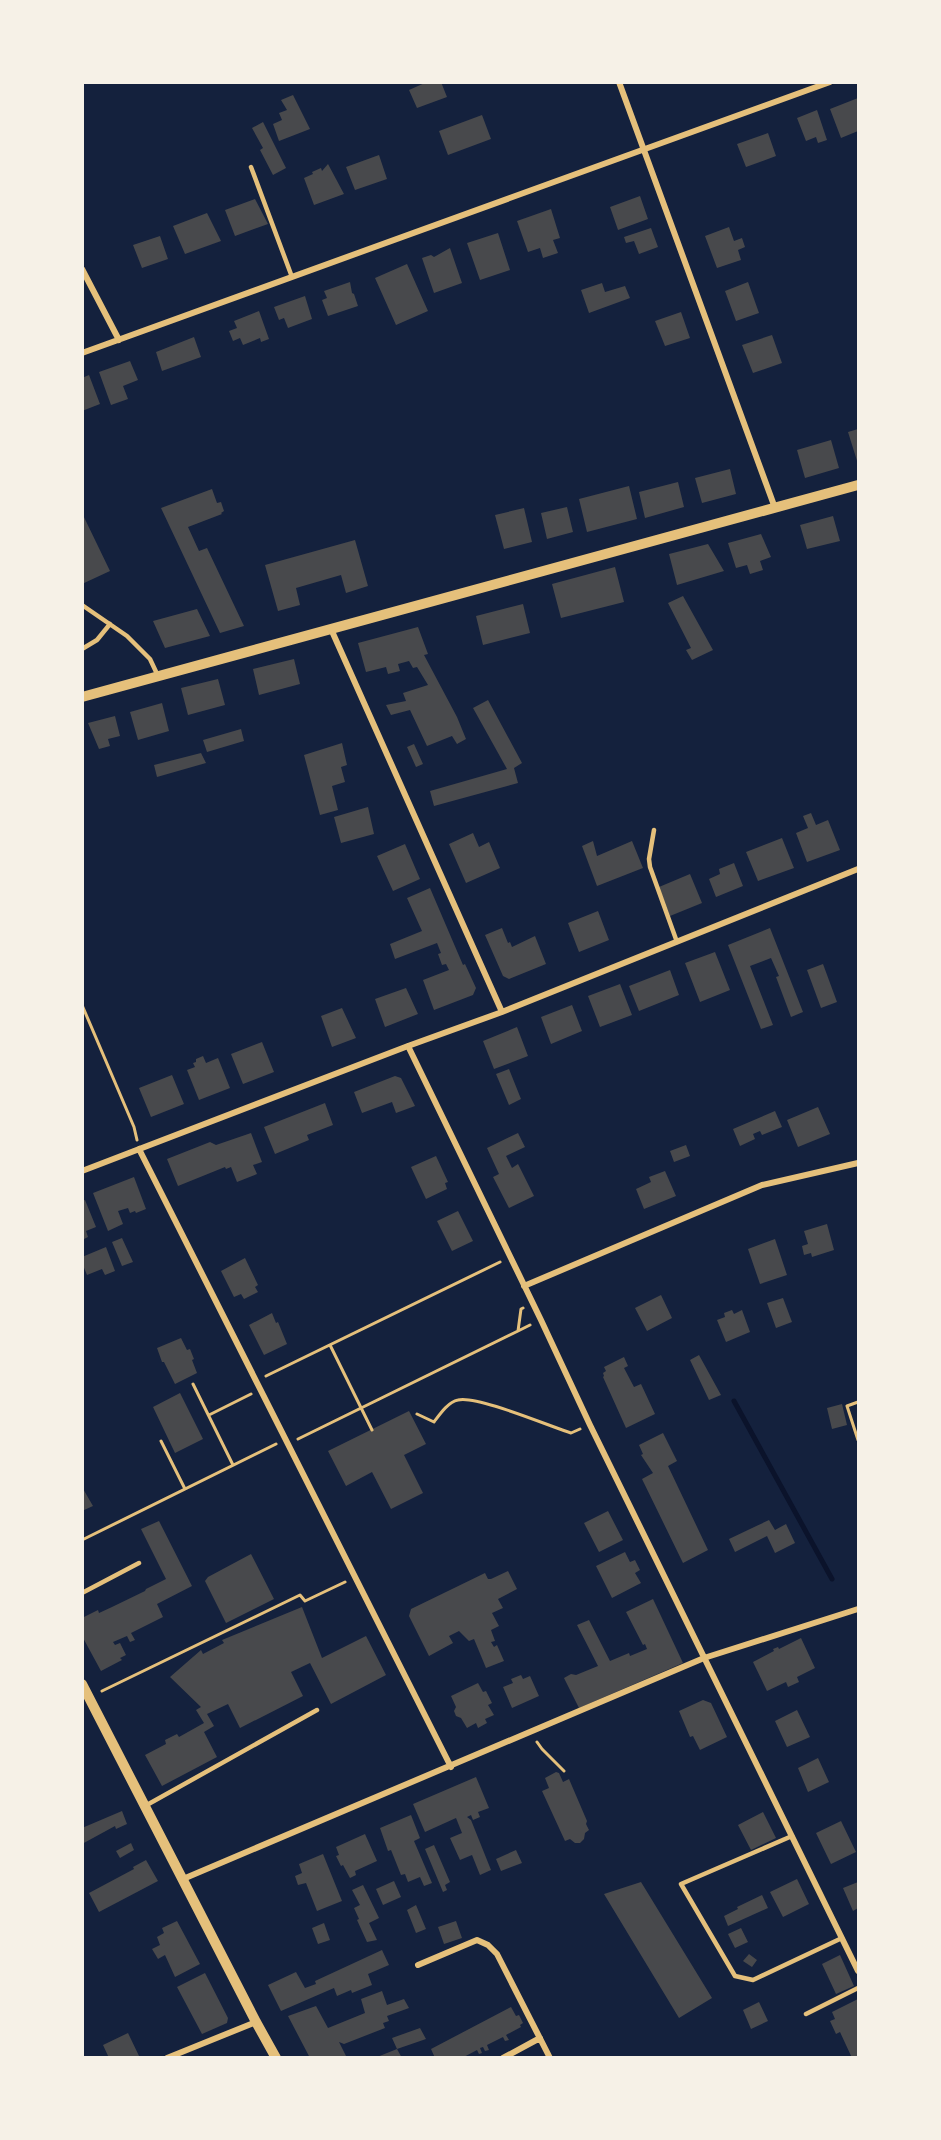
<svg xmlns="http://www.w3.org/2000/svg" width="941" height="2140" font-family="Poppins,sans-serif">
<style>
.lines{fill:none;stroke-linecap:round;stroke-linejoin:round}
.stream{stroke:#0b132b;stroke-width:5}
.building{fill:#48494c}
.path{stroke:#e5c07b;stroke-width:3}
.service{stroke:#e5c07b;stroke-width:4.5}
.minor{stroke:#e5c07b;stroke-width:6}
.tertiary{stroke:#e5c07b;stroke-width:10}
</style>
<rect width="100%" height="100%" fill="#14213d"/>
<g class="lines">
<path class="stream" d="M734 1401 832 1579"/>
</g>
<path class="building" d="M427 82H441L447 97 417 108 409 90Z
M293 95 310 129 279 141 273 124 282 120 279 113 287 110 281 100Z
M858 98V131L841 138 830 109Z
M817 110 827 140 818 143 816 137 806 141 797 118Z
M482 115 491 139 448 155 439 131Z
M263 122 286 168 273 175 260 150 263 148 252 128Z
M768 133 776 156 746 167 737 144Z
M379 155 387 179 355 190 346 167Z
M328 164 344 194 314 205 304 178 313 174 312 172 321 168 322 171Z
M640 196 648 219 618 230 610 207Z
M255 199 268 224 235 236 225 210Z
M551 209 560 238 553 240 558 253 543 258 540 248 528 252 517 221Z
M207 213 221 241 185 254 173 226Z
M729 227 734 241 742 238 745 247 738 250 741 260 717 268 705 236Z
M651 228 658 247 639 254 634 241 626 243 624 237Z
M498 233 510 270 480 280 467 243Z
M160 236 168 259 142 268 133 245Z
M450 248 462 283 434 293 422 258 431 255 434 257Z
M407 264 428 311 396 325 375 278Z
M350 282 352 293 354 294 358 306 328 316 322 300 327 298 324 291Z
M748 282 759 313 736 321 725 291Z
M602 283 605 292 625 286 630 298 589 313 581 290Z
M305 296 312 319 288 328 284 318 279 320 274 307Z
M259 311 269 339 261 342 260 338 243 345 240 338 233 341 229 331 237 328 234 321Z
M681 312 690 338 665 346 655 321Z
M772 335 782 363 753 373 742 345Z
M194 337 201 357 162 371 156 352Z
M130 361 138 380 123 386 128 399 111 405 99 372Z
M89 375 100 404 82 411V378Z
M858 429V464L848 432Z
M831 440 839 468 805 478 797 450Z
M730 469 736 494 702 503 695 478Z
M678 482 684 507 645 518 639 492Z
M629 486 637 519 587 532 579 499Z
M212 489 217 503 221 502 224 511 221 513 222 514 188 527 199 551 207 548 244 626 220 633 161 508Z
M567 507 573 532 547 539 541 513Z
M524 508 532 542 504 549 495 515Z
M82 513 110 571 82 584Z
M833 516 840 541 807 549 800 525Z
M761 534 771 557 760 561 763 570 750 574 747 565 736 568 728 543Z
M355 540 368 586 346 593 341 575 296 588 300 605 278 611 265 565Z
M708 544 724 571 677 585 669 554Z
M615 567 624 602 561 618 552 584Z
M683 596 713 650 692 660 686 650 691 648 668 603Z
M523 604 530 633 483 645 476 616Z
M197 609 210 636 165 648 153 621Z
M418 627 428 654 424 655 457 717 466 739 457 744 452 736 427 746 410 710 391 715 386 705 406 701 403 693 428 685 417 667 413 668 409 661 398 664 400 671 388 674 386 667 366 672 358 643Z
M294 659 300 684 259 695 253 669Z
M218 679 225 705 188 715 181 688Z
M488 700 522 763 514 768 518 783 434 806 430 791 507 769 473 708Z
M162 703 169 731 138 740 130 712Z
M115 716 120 736 108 739 110 746 99 749 88 723Z
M241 729 244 741 207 752 203 740Z
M342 743 347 765 341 767 345 782 332 786 338 810 320 815 304 755Z
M414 744 423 764 416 767 407 747Z
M201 753 206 763 157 777 154 765Z
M368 807 374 834 341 843 334 817Z
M811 813 816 825 828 820 840 850 807 862 796 833 808 828 803 816Z
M473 833 479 847 489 842 500 868 466 883 449 844Z
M782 838 794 868 758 881 746 852Z
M593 841 597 856 632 841 643 868 597 886 582 846Z
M405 844 420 879 393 891 377 856Z
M734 863 743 886 716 897 709 879 720 874 719 869Z
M690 874 702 903 670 916 659 887Z
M430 888 463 965 465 964 476 988 473 995 434 1010 423 980 449 970 446 964 442 965 438 954 441 953 437 943 395 959 390 944 422 931 407 898Z
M598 911 609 940 579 952 568 923Z
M502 928 508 943 510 942 512 947 535 936 546 964 509 979 503 976 485 935Z
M770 928 803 1012 791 1017 776 977 779 976 771 958 750 966 773 1025 761 1029 728 945Z
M715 952 730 990 700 1002 685 963Z
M823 964 837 1002 821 1008 807 970Z
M670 970 679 995 639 1011 629 986Z
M620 984 632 1015 600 1027 588 996Z
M406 988 418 1014 385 1027 375 999Z
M572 1005 582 1031 551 1044 541 1017Z
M342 1008 356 1038 332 1047 321 1016Z
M517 1027 528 1056 494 1069 483 1041Z
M262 1042 274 1072 243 1084 231 1054Z
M203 1056 206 1063 218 1058 230 1088 199 1100 187 1070 195 1067 193 1063 196 1062V1059Z
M509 1069 521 1099 509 1105 496 1074Z
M172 1075 184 1104 151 1117 139 1088Z
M395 1076 401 1078 415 1106 396 1113 392 1102 362 1113 354 1092Z
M325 1103 333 1125 307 1135 309 1140 275 1154 264 1127Z
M818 1107 830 1134 798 1147 787 1120Z
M775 1111 782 1127 762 1135 760 1131 753 1134 755 1139 740 1146 733 1129Z
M251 1133 262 1162 253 1165 257 1174 237 1182 231 1167 226 1169 225 1167 178 1186 167 1159 210 1142 216 1145Z
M518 1133 525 1147 506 1156 512 1168 518 1164 534 1196 509 1208 493 1177 499 1174 487 1148Z
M686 1145 690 1156 674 1162 670 1151Z
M436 1156 448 1182 445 1183 447 1189 426 1199 411 1167Z
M665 1171 676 1196 644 1209 636 1189 651 1182 649 1177Z
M134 1177 146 1209 136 1213 135 1211 130 1213 128 1208 118 1211 123 1224 108 1231 93 1193Z
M85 1200 96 1227 86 1231 88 1237 82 1240V1201Z
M458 1211 473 1241 452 1251 437 1221Z
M827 1224 834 1250 812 1257 811 1253 804 1255 802 1246 808 1244 804 1231Z
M122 1238 133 1262 122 1266 112 1242Z
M775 1239 787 1275 760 1284 748 1249Z
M106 1247 115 1271 105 1275 102 1269 87 1275 82 1263V1257Z
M245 1258 258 1285 255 1287 258 1292 244 1299 241 1294 234 1297 221 1271Z
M661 1295 672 1318 647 1331 635 1308Z
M783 1298 792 1322 776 1328 767 1303Z
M732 1310 734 1314 742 1310 750 1332 726 1342 717 1320 725 1317 724 1313Z
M272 1313 276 1323 278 1322 287 1344 264 1355 249 1325Z
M181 1338 187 1350 190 1349 194 1359 192 1360 197 1373 175 1384 164 1362H162L157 1348Z
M699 1355 721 1395 709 1400 690 1360Z
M624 1357 628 1366 624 1368 634 1387 641 1384 655 1414 626 1428 603 1377 604 1376 603 1373 606 1371 604 1367Z
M180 1393 203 1439 175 1453 153 1407Z
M842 1404 847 1425 832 1429 827 1408Z
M409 1411 426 1444 404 1455 423 1493 391 1509 372 1472 346 1486 328 1451Z
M663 1433 677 1461 668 1466 708 1550 683 1563 642 1479 653 1473 641 1455 643 1454 639 1445Z
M82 1487 93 1506 82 1511Z
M608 1511 623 1540 599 1552 584 1523Z
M769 1520 775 1530 786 1524 795 1543 775 1553 767 1536 735 1552 729 1539Z
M159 1521 192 1586 157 1604 163 1617 131 1633 135 1640 130 1642 127 1636 113 1642 115 1645 120 1643 126 1655 120 1658 122 1660 101 1671 82 1636V1618L98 1610 99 1613 112 1607 145 1591 146 1589 166 1579 141 1529Z
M625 1552 630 1562 635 1560 640 1570 635 1573 641 1583 612 1598 596 1566Z
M251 1554 274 1599 226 1623 205 1581 208 1577Z
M508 1571 517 1589 498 1599 503 1608 492 1613 499 1626 491 1630 495 1641 491 1642 494 1647 497 1645 504 1661 486 1668 474 1639 469 1641 459 1631 449 1636 453 1643 429 1656 409 1616 411 1609 485 1573 488 1579H491Z
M653 1599 683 1663 579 1708 564 1678 571 1674 576 1675 598 1666 577 1625 589 1620 610 1661 629 1653 630 1656 647 1649 645 1644 643 1645 626 1612Z
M302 1607 322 1658 366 1636 386 1675 331 1704 310 1663 291 1672 303 1696 240 1728 228 1704 207 1714 214 1726 204 1732 217 1757 162 1786 145 1755 166 1744 165 1740 177 1734 179 1737 204 1723 196 1710 201 1707 170 1677 201 1650 203 1654 224 1643 222 1640Z
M801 1638 815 1668 797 1677 799 1682 788 1687 786 1682 767 1691 753 1662 774 1651 773 1649 778 1647 779 1649Z
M521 1675 523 1679 530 1676 539 1696 512 1708 503 1687 513 1683 511 1679Z
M478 1683 483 1692 486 1691 492 1703 488 1705 494 1715 485 1719 487 1723 478 1728 476 1723 467 1728 461 1718 456 1716 454 1711 456 1707 451 1696Z
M703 1700 711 1703 727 1737 700 1750 693 1736 690 1737 679 1711Z
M797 1710 810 1737 787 1747 775 1721Z
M818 1758 829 1782 808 1792 798 1768Z
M556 1772 559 1773 563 1782 569 1779 587 1821 586 1824 589 1830 585 1833 584 1839 580 1843H575L570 1839 565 1841 542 1791 549 1788 545 1778Z
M476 1777 489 1808 478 1812 480 1817 473 1820 471 1815 467 1817 471 1820 491 1870 480 1875 472 1855 460 1860 450 1838 462 1833 456 1818 425 1832 413 1804Z
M122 1811 127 1824 116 1829 115 1826 82 1844V1828Z
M763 1812 776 1838 751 1850 738 1825Z
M411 1815 420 1838 414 1841 432 1883 424 1886 420 1877 408 1882 405 1874 401 1875 391 1850 388 1851 380 1828Z
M841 1821 856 1852 831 1864 816 1833Z
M365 1834 377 1861 355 1871 356 1875 350 1878 343 1865 341 1866 336 1856 339 1855 336 1847Z
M131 1843 134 1850 120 1858 116 1851Z
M434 1845 450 1882 445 1885 447 1890 443 1892 425 1849Z
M516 1850 522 1863 501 1871 496 1859Z
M323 1854 342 1901 317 1911 306 1883 298 1885 295 1876 302 1873 299 1864Z
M146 1860 158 1881 99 1912 89 1893 134 1869 133 1867Z
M797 1879 809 1904 783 1917 770 1892Z
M394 1881 401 1897 383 1905 376 1889Z
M641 1882 712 1998 679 2018 604 1894Z
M858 1882V1908L853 1911 843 1888Z
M363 1885 379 1918 369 1923 377 1940 367 1942 357 1920 359 1919 354 1908 360 1905 352 1890Z
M762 1895 768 1908 728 1926 724 1916 738 1909 737 1907Z
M416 1905 426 1929 416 1933 407 1910Z
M177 1921 200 1964 175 1977 165 1955 158 1959 152 1949 160 1945 157 1937 164 1933 162 1928Z
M456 1921 462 1938 444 1944 438 1927Z
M324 1923 330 1940 318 1944 312 1928Z
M741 1928 748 1942 735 1948 728 1934Z
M382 1950 389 1965 368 1974 372 1985 352 1993 351 1990 337 1996 334 1988 281 2011 268 1985 296 1972 305 1988 316 1984 315 1981Z
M749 1954 757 1960 752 1967 743 1961Z
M840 1955 854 1986 836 1994 822 1964Z
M205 1973 228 2018 227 2023 202 2034 177 1987Z
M382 1991 387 2005 404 1999 409 2008 387 2016 389 2021 383 2023 385 2028 344 2044 339 2042 347 2058H310L288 2016 316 2006 328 2028 365 2013 361 1999Z
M858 1999V2058H852L840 2032 836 2034 830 2021 835 2019 832 2012Z
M759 2002 768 2021 751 2029 743 2010Z
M511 2007 516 2016 519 2015 523 2023 520 2025 521 2027 506 2035 509 2040 505 2041 503 2037 487 2045 489 2050 485 2051 483 2047 480 2048 482 2053 479 2054 477 2050 462 2058H435L431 2049Z
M420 2028 426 2039 397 2049 392 2038Z
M128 2033 140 2058H109L103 2045Z
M397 2049 402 2058H377V2057Z"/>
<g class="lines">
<path class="path" d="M82 1005 134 1127 137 1140
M518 1331 530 1325
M330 1345 372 1430
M266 1376 500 1262
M193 1384 233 1465
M858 1402 847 1406 858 1440
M417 1414 434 1422C440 1414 448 1402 458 1400 476 1395 549 1426 571 1433L580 1429
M209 1415 251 1394
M298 1439 518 1331 521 1309 523 1308
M161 1441 185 1489
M82 1540 276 1444
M102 1691 300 1595 305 1601 345 1582
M537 1742 542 1749 564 1771"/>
<path class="service" d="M251 167 292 277
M82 605 127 636 150 659 158 676
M82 649 97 640 110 624
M654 830 649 859 650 867 677 942
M82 1593 139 1563
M145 1806 317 1710
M792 1836 681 1884 735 1976 753 1980 842 1938
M806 2014 858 1988"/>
<path class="minor" d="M619 82 775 508
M82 269 119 340
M82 353 830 82
M331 629 502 1012
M408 1046 541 1320 590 1425 858 1971
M139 1149 451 1767
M82 1171 408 1046 502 1012 858 869
M524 1286 762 1185 858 1163
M183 1879 704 1658 858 1609
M418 1965 477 1940 488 1945 497 1954 550 2058
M167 2058 256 2022
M503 2058 540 2038"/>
<path class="tertiary" d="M82 697 858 485
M82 1684 256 2022 276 2058"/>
</g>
<rect width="941" height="2140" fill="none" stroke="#f6f1e7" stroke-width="168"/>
</svg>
